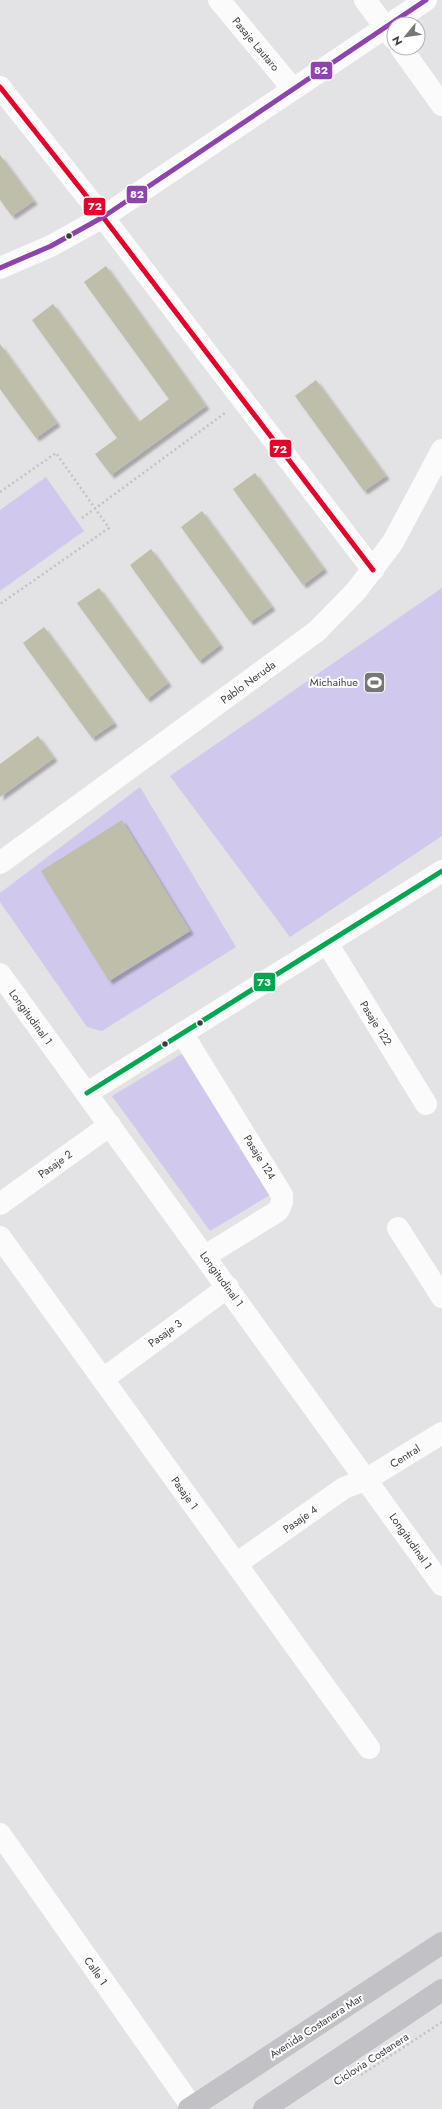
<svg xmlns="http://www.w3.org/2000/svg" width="442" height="2109" font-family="Jost,sans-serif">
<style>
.green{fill:#d0c9ed}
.building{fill:#bebeab;filter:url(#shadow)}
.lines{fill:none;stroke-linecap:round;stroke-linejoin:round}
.path{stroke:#c2c2c3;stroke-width:2.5;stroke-dasharray:2 3;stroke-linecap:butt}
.minor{stroke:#fbfbfb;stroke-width:22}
.major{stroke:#c2c1c5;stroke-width:22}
.bus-1-casing{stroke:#fff;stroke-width:8}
.bus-2-casing{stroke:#fff;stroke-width:8}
.bus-3-casing{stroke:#fff;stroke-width:8}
.bus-1{stroke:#e4002b;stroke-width:5}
.bus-2{stroke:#8e44ad;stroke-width:5}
.bus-3{stroke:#00a651;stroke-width:5}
.bus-dot{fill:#3c3c3d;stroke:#fff;stroke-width:1.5}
.labels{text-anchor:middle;stroke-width:4;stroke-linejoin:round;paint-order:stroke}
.street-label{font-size:11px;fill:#3c3c3d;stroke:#fff}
.poi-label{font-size:11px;fill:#3c3c3d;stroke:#fff;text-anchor:end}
.line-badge{stroke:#fff;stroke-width:1.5}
.badge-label{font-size:11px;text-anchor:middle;font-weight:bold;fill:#fff}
</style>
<defs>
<filter id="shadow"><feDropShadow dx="3.5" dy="3.5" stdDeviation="1" flood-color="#0004"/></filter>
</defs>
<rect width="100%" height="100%" fill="#e3e2e4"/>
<path class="green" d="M46 477 84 531 0 591V510Z
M442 588V836L290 937 170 776Z
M140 787 236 947 102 1031 87 1027 0 902V893Z
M185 1052 270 1195 210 1231 112 1096Z"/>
<path class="building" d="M0 155 34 201 12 216 0 200Z
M106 266 206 406 111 475 95 454 117 438 32 320 53 304 139 422 169 399 84 282Z
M0 344 57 423 36 438 0 389Z
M316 380 386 476 364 491 295 396Z
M255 473 324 569 303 585 233 489Z
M202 511 272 607 250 622 181 527Z
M151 549 220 645 199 661 130 565Z
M99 588 168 683 147 699 77 603Z
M44 627 114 723 92 738 23 643Z
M38 736 54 758 0 797V764Z
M122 820 190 931 109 981 41 871Z"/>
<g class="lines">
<path class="path" d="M0 492 56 453 109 528 0 604
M82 518 225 413
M361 2075 442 2022"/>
<path class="minor" d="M219 0 293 89
M365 0 394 39
M401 48 442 105
M0 87 103 217 373 570
M0 268 51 246 103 217 426 0
M0 863 317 631 356 591 393 542 442 450
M327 943 426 1104
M0 974 442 1585
M182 1033 282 1195V1202L278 1211 205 1256
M87 1093 442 871
M0 1204 110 1125
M398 1228 442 1297
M0 1237 369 1748
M103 1379 228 1287
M236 1564 344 1488 367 1479 442 1433
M0 1834 192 2107"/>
<path class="major" d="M189 2109 442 1943
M264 2109 442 1990"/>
<defs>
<path id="bus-1" d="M0 87 103 217 373 570"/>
<path id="bus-2" d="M0 268 51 246 103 217 426 0"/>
<path id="bus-3" d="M87 1093 442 871"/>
</defs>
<use href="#bus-1" class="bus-1-casing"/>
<use href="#bus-2" class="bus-2-casing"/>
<use href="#bus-3" class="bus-3-casing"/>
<use href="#bus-1" class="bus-1"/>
<use href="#bus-2" class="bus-2"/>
<use href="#bus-3" class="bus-3"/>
</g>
<defs>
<symbol id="stadium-square" viewBox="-11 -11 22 22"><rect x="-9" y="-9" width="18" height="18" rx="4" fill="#767677" stroke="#fff"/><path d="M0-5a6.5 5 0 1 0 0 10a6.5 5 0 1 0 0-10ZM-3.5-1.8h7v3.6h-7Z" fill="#fff"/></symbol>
</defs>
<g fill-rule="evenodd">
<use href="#stadium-square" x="362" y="670" width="25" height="25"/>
</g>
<g class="bus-dot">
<circle cx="69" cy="236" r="3.5"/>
<circle cx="200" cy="1023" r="3.5"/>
<circle cx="165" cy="1044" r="3.5"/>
</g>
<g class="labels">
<g class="street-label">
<text transform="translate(256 44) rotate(50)" y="4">Pasaje Lautaro</text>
<text transform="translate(248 682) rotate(-36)" y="4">Pablo Neruda</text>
<text transform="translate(31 1017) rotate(54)" y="4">Longitudinal 1</text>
<text transform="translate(376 1023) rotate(58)" y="4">Pasaje 122</text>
<text transform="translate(260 1157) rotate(58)" y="4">Pasaje 124</text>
<text transform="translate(55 1164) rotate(-36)" y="4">Pasaje 2</text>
<text transform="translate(222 1279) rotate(54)" y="4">Longitudinal 1</text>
<text transform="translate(165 1333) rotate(-36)" y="4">Pasaje 3</text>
<text transform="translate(405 1456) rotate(-32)" y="4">Central</text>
<text transform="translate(185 1493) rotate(54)" y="4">Pasaje 1</text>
<text transform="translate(300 1519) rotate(-35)" y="4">Pasaje 4</text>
<text transform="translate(411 1541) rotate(55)" y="4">Longitudinal 1</text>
<text transform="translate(96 1971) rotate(55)" y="4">Calle 1</text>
<text transform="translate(316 2026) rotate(-33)" y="4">Avenida Costanera Mar</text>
<text transform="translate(371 2059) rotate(-33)" y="4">Ciclovia Costanera</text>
</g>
<g class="poi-label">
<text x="358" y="686">Michaihue</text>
</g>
</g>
<g class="line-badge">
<rect x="310" y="61" width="23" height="19" rx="4" fill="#8e44ad"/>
<rect x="126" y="185" width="22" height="19" rx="4" fill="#8e44ad"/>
<rect x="83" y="197" width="23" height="19" rx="4" fill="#e4002b"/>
<rect x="269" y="439" width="23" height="19" rx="4" fill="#e4002b"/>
<rect x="253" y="972" width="23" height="20" rx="4" fill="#00a651"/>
</g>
<g class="badge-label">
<text x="321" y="74">82</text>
<text x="137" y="198">82</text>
<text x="95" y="210">72</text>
<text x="280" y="453">72</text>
<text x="264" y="986">73</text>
</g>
<g transform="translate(406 36) rotate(241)"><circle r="19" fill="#ffffff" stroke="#b1b1b1"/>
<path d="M0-3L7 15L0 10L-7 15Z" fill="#767677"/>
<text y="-6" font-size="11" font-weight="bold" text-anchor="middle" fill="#3c3c3d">N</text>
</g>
</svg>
